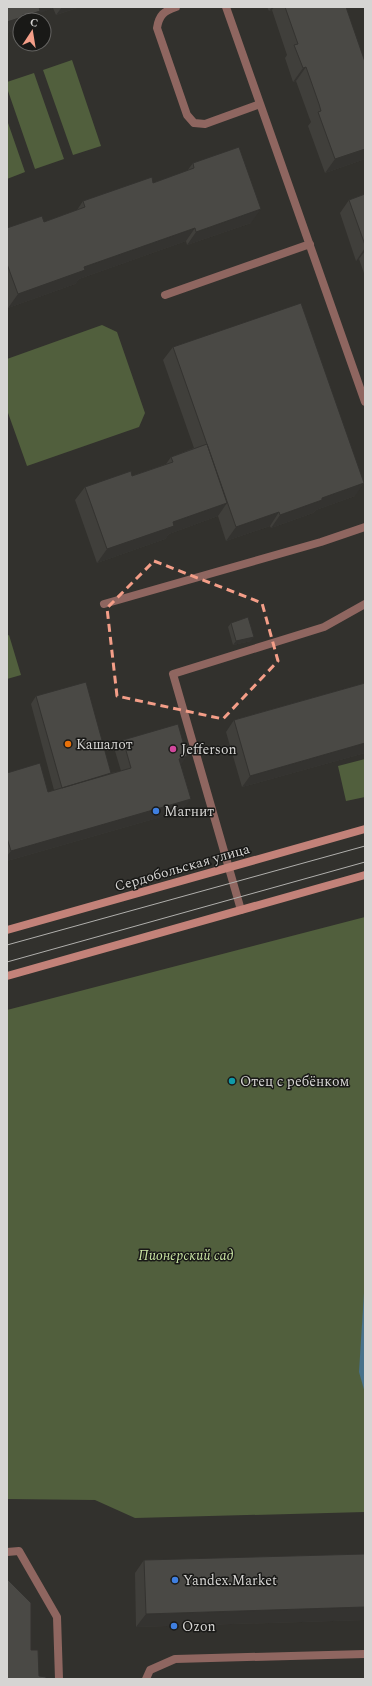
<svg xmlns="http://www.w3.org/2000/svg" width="372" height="1686" font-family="Spectral,serif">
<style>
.green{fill:#515f3d}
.water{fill:#47718a}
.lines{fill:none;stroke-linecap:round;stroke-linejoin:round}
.lane{stroke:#8f6660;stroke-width:8}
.secondary{stroke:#c38279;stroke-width:8}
.tram{stroke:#b0afac;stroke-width:1}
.wall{fill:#403f3b}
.shaded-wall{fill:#343330}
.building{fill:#4a4945;stroke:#343330}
.marked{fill:none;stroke:#f49e88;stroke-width:3;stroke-dasharray:8 5;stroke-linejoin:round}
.food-dot{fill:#e8710a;stroke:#191917;stroke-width:1.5}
.hotel-dot{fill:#d1479c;stroke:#191917;stroke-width:1.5}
.shop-dot{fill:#3f7fe0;stroke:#191917;stroke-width:1.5}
.culture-dot{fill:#0f9aa8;stroke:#191917;stroke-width:1.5}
.labels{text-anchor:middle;stroke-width:3;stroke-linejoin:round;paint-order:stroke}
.poi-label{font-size:14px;fill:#d6d5d3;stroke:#191917;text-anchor:start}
.street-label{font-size:14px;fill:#d6d5d3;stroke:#191917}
.park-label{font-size:14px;font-style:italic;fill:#c9e4a3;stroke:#191917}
</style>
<rect width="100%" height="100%" fill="#32312d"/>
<path class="green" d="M72 60 101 146 73 155 43 70Z
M34 73 64 159 35 169 7 88V82Z
M7 120 25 172 7 179Z
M102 325 117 332 145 413 139 427 27 466 7 410V359Z
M9 635 21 675 7 679V636Z
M365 759V797L346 801 338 766Z
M365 917V1512L135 1518 95 1500 7 1499V1010Z"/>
<path class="water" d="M365 1277V1393L359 1372Z"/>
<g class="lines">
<path class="lane" d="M176 7C164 11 159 15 157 28L187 115 194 123 205 124 260 104
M226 7 365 402
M165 295 310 244
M104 604 321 542 365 527
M241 910 173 674 324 627 365 604
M7 1552 19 1551 57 1617 59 1679
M146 1679 150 1670 175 1659 365 1654"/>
<path class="secondary" d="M7 930 365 829
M7 976 365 875"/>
<path class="tram" d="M7 945 365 846
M7 962 365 862"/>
</g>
<path class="wall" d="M7 7H80L56 15 53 8 20 20V28L7 33Z
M267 7H346L365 159 325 173 308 126 311 122 309 117 296 81 293 82 285 58 287 55 272 10 269 11Z
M193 163 251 223 187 245 186 241 79 279 75 284 8 308 7 304V228L44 222 77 210 83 201 153 183 187 171Z
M365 194V276L359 259 356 261 340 213 349 200Z
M173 347 355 496 316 510 313 513 271 528 270 526 226 541 218 516 169 534 165 539 97 563 75 500 85 487 132 476 166 464 171 457 194 448 163 360Z
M231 623 251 641 233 645 228 627Z
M365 683V753L242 787 226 732 234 720Z
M36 696 111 773 121 771 115 751 123 740 181 766 182 811 7 861V773L48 792 54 790 31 704Z
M365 1554V1620L136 1627 135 1573 144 1560Z"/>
<path class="shaded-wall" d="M36 7H54L53 8 38 14 34 20H20V28L7 33V22Z
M62 7H80L56 15Z
M272 7H274L272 10 269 11Z
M306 67 296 81 293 82 303 68Z
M365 149V159L325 173 335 159Z
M261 209 251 223 187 245 196 232Z
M195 228 186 241 79 279 75 284 8 308 18 294 84 267Z
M365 248V251L359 259 356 261Z
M364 483 355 496 316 510 313 513 271 528 280 515 322 498Z
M227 503 218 516 169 534 165 539 97 563 107 549 173 522Z
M279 512 270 526 226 541 236 527Z
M254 637 251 641 233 645 236 641Z
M365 743V753L242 787 250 776Z
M187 756 179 768V759Z
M191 799 182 811 7 861V856L11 851Z
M365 1607V1620L136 1627 146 1614Z"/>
<path class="building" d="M7 7H39L40 11 7 22Z
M285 7H346L365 62V149L335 159 318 112 321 111 319 104 306 67 303 68 294 45 298 44Z
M239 147 261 209 196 232 195 228 84 267 85 270 18 294 7 264V228L42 216 44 222 85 207 83 201 152 177 153 183 194 168 193 163Z
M365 194V245L349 200Z
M301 303 364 483 322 498V500L280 515 279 512 236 527 173 347Z
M207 444 227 503 173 522 174 526 107 549 85 487 131 471 132 476 173 462 171 457Z
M248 617 254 637 236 641 231 623Z
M86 682 111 773 62 788 36 696Z
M365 683V743L250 776 234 720Z
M178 724 187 756 179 759 191 799 11 851 7 838V773L40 763 48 792 65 787 131 768 123 740Z
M365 1554V1607L146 1614 144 1560Z
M7 1579 31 1603V1650H38L39 1676 46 1677V1679H7Z"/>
<path class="marked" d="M154 561 262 603 278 661 223 719 117 696 107 608Z"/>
<circle class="food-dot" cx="68" cy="744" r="4"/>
<circle class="hotel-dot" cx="173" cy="749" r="4"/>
<g class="shop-dot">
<circle cx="156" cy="811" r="4"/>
<circle cx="175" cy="1580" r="4"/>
<circle cx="174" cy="1626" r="4"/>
</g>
<circle class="culture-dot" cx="232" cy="1081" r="4"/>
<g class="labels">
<g class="poi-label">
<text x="76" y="749">Кашалот</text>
<text x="181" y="754">Jefferson</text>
<text x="164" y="816">Магнит</text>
<text x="240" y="1086">Отец с ребёнком</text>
<text x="183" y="1585">Yandex.Market</text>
<text x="182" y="1631">Ozon</text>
</g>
<g class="street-label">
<text transform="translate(182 867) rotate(-16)" y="5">Сердобольская улица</text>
</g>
<g class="park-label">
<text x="186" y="1260">Пионерский сад</text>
</g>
</g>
<rect width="372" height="1686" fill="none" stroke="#d6d5d3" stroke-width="16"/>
<g transform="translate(32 32) rotate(12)"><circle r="19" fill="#191917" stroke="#656462"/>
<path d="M0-3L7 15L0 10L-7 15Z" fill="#f49e88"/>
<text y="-6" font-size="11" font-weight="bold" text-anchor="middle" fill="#d6d5d3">С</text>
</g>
</svg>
